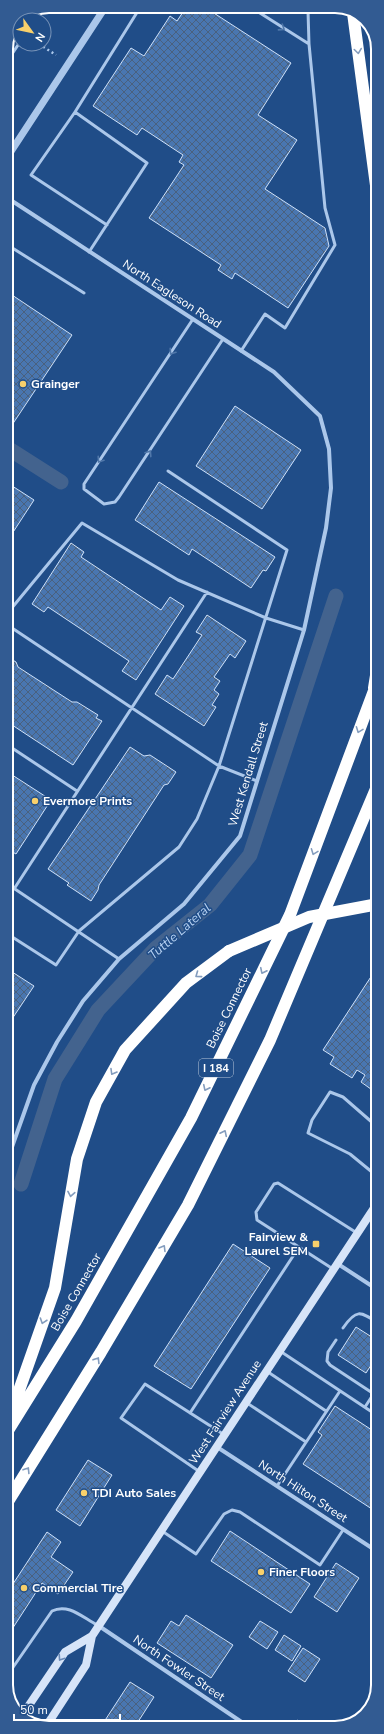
<svg xmlns="http://www.w3.org/2000/svg" width="384" height="1734" font-family="'Nunito Sans',sans-serif">
<style>
.lines{fill:none;stroke-linecap:round;stroke-linejoin:round}
.canal{stroke:#43638e;stroke-width:15}
.building{fill:url(#building-cross-hatch);stroke:#cfe1f8}
.path{stroke:#abc7ea;stroke-width:2.5;stroke-dasharray:2 3;stroke-linecap:butt}
.service{stroke:#abc7ea;stroke-width:3}
.minor{stroke:#abc7ea;stroke-width:4}
.tertiary{stroke:#abc7ea;stroke-width:7}
.secondary{stroke:#d6e4f8;stroke-width:8}
.motorway{stroke:#fff;stroke-width:12}
.motorway-bridge{stroke:#fff;stroke-width:12}
.oneway{stroke:#5178aa}
.oneway2{stroke:#849dbe}
.oneway3{stroke:#6989b5}
.poi-dot{fill:#f8d06b;stroke:#204d88;stroke-width:1.5}
.labels{text-anchor:middle;stroke-width:3;stroke-linejoin:round;paint-order:stroke}
.shield{fill:#204d88;stroke:#bccadb;stroke-width:1}
.shield-label{font-size:11px;font-weight:bold;fill:#fff}
.street-label{font-size:12px;fill:#fff;stroke:#204d88}
.poi-label{font-size:12px;font-weight:bold;fill:#fff;stroke:#204d88;text-anchor:start}
.water-label{font-size:13px;font-style:italic;fill:#b6d1f2;stroke:#204d88}
.rim{fill:none;stroke:#fff;stroke-width:2}
</style>
<defs>
<pattern id="building-cross-hatch" width="8" height="8" patternUnits="userSpaceOnUse"><rect width="8" height="8" fill="#4976b0"/><path d="M0 0l8 8M0 8l8-8" fill="none" stroke="#4a617e"/></pattern>
</defs>
<rect width="100%" height="100%" fill="#204d88"/>
<g class="lines">
<path class="canal" d="M6 447 61 482
M21 1184 55 1079 98 1010 156 948 210 905 250 855 336 596"/>
</g>
<path class="building" d="M187 6H203L291 63 258 115 297 140 265 189 325 228 329 246 288 308 235 273 232 279 218 270 221 265 149 218 184 165 179 162 183 155 142 128 137 135 93 106 131 48 144 56 170 16 177 21Z
M6 291 72 335 6 434Z
M235 406 301 450 262 509 196 466Z
M6 482 34 500 6 543Z
M159 482 275 557 266 571 263 570 251 588 192 549 189 555 135 520Z
M71 543 84 552 81 557 161 610 170 597 184 606 136 680 122 671 129 661 48 607 44 612 32 604Z
M207 615 246 641 235 658 230 654 214 677 220 681 214 690 219 694 212 705 216 707 204 726 155 694 167 675 173 679 202 635 196 632Z
M6 656 16 662 18 667 72 702H77L98 715 96 718 102 721 73 765 6 721Z
M130 747 144 756 150 755 176 772 168 784 164 785 99 885 98 890 91 901 67 885 69 883 48 869Z
M6 771 51 800 16 854 6 848Z
M378 966V1087L375 1092 361 1082 365 1075 357 1070 352 1078 330 1064 334 1057 323 1050Z
M6 968 34 986 6 1028Z
M233 1244 270 1268 191 1389 154 1366Z
M356 1327 378 1341V1366L373 1362 366 1373 338 1355Z
M335 1406 378 1434V1513L303 1464 322 1435 318 1432Z
M88 1460 112 1475 80 1526 56 1510Z
M230 1531 310 1584 291 1613 211 1561Z
M47 1532 61 1542 51 1557 73 1572 58 1594 42 1583 7 1637V1593Z
M336 1563 359 1578 337 1612 314 1597Z
M186 1615 233 1645 211 1678 157 1643 171 1621 179 1626Z
M260 1621 278 1632 267 1649 249 1637Z
M284 1635 301 1646 292 1661 275 1650Z
M303 1648 320 1659 305 1682 288 1671Z
M130 1682 154 1697 134 1728H100Z
M297 1720 309 1727H292Z"/>
<g class="lines">
<path class="path" d="M39 44 56 55"/>
<path class="service" d="M249 6 309 44 308 11 305 6
M34 20 42 9
M14 30 20 34
M6 63 20 42
M75 112 31 175 107 225
M6 244 84 293
M89 252 147 163 75 112 141 6
M6 254 11 247
M193 319 84 484V489L104 504 115 502 119 497 223 339
M241 351 265 314 285 328 335 245 325 208 309 44
M6 615 82 523 178 580 266 618 304 630
M6 624 219 766 257 781
M6 744 77 791
M6 883 119 959
M14 889 207 592
M6 933 56 965 79 931 179 847 197 819 219 766 287 550 168 471
M378 1119 374 1124 378 1127
M374 1124 343 1097 330 1092 312 1120 308 1133 350 1154 378 1177
M333 1269 257 1220 256 1212 274 1184 278 1183 357 1233
M343 1328C356 1309 360 1311 378 1323
M336 1340 328 1352 327 1361 330 1365 374 1394
M280 1351 378 1416
M268 1372 326 1411
M247 1403 306 1442
M365 1407 378 1387
M190 1413 299 1247
M200 1472 121 1418 145 1384 223 1434
M277 1486 340 1391
M162 1531 196 1554 224 1514 232 1510 240 1512 320 1565 343 1530
M7 1676 52 1611C68 1603 82 1617 97 1625"/>
<path class="minor" d="M6 197 274 372 320 416 329 449 331 488 326 528 304 630 240 836 184 904 119 959 83 1001 57 1042 34 1085 7 1161
M338 1264 378 1290
M217 1447 378 1552
M99 1626 249 1727"/>
<path class="tertiary" d="M6 159 106 6"/>
<path class="secondary" d="M21 1717 65 1652 92 1636
M45 1728 86 1665 92 1636 378 1202"/>
<path class="motorway" d="M353 13 377 193
M374 688 378 663
M9 1419 55 1288 77 1159 96 1102 125 1050 186 983 229 951
M7 1432 76 1321 191 1118 290 915 378 680
M7 1503 101 1352 188 1205 270 1040 378 784"/>
<path class="motorway-bridge" d="M229 951 309 917 378 904"/>
</g>
<defs><path id="oneway-chevron" d="M-2-3.5L2.5 0L-2 3.5" fill="none" stroke-width="1.6" stroke-linecap="round" stroke-linejoin="round"/></defs>
<g class="oneway">
<use href="#oneway-chevron" transform="translate(282 28) rotate(33)"/>
<use href="#oneway-chevron" transform="translate(172 352) rotate(124)"/>
<use href="#oneway-chevron" transform="translate(149 453) rotate(-57)"/>
<use href="#oneway-chevron" transform="translate(100 460) rotate(124)"/>
</g>
<g class="oneway2">
<use href="#oneway-chevron" transform="translate(358 51) rotate(82)"/>
<use href="#oneway-chevron" transform="translate(359 730) rotate(111)"/>
<use href="#oneway-chevron" transform="translate(314 852) rotate(111)"/>
<use href="#oneway-chevron" transform="translate(263 971) rotate(116)"/>
<use href="#oneway-chevron" transform="translate(198 975) rotate(144)"/>
<use href="#oneway-chevron" transform="translate(113 1072) rotate(120)"/>
<use href="#oneway-chevron" transform="translate(206 1088) rotate(116)"/>
<use href="#oneway-chevron" transform="translate(224 1133) rotate(-64)"/>
<use href="#oneway-chevron" transform="translate(71 1194) rotate(100)"/>
<use href="#oneway-chevron" transform="translate(163 1248) rotate(-59)"/>
<use href="#oneway-chevron" transform="translate(43 1321) rotate(109)"/>
<use href="#oneway-chevron" transform="translate(97 1360) rotate(-58)"/>
<use href="#oneway-chevron" transform="translate(27 1470) rotate(-58)"/>
</g>
<use class="oneway3" href="#oneway-chevron" transform="translate(61 1658) rotate(124)"/>
<g class="poi-dot">
<circle cx="23" cy="384" r="4"/>
<circle cx="35" cy="801" r="4"/>
<rect x="312" y="1240" width="8" height="8" rx="2"/>
<circle cx="84" cy="1493" r="4"/>
<circle cx="261" cy="1572" r="4"/>
<circle cx="24" cy="1588" r="4"/>
</g>
<g class="labels">
<rect class="shield" x="199" y="1059" width="34" height="18" rx="3"/>
<g class="shield-label">
<text x="216" y="1072">I 184</text>
</g>
<g class="street-label">
<text transform="translate(172 294) rotate(33)" y="4">North Eagleson Road</text>
<text transform="translate(248 774) rotate(-73)" y="4">West Kendall Street</text>
<text transform="translate(229 1008) rotate(-64)" y="4">Boise Connector</text>
<text transform="translate(76 1292) rotate(-60)" y="4">Boise Connector</text>
<text transform="translate(225 1412) rotate(-57)" y="4">West Fairview Avenue</text>
<text transform="translate(303 1491) rotate(33)" y="4">North Hilton Street</text>
<text transform="translate(179 1668) rotate(34)" y="4">North Fowler Street</text>
</g>
<g class="poi-label">
<text x="31" y="388">Grainger</text>
<text x="43" y="805">Evermore Prints</text>
<text x="308" y="1241" text-anchor="end">Fairview &amp;<tspan x="308" dy="14">Laurel SEM</tspan></text>
<text x="92" y="1497">TDI Auto Sales</text>
<text x="269" y="1576">Finer Floors</text>
<text x="32" y="1592">Commercial Tire</text>
</g>
<g class="water-label">
<text transform="translate(179 931) rotate(-41)" y="5">Tuttle Lateral</text>
</g>
</g>
<path d="M0 0H384V1734H0ZM49 13H335A36 36 0 0 1 371 49V1685A36 36 0 0 1 335 1721H49A36 36 0 0 1 13 1685V49A36 36 0 0 1 49 13Z" fill="#325b92" fill-rule="evenodd"/>
<path class="rim" d="M49 13H335A36 36 0 0 1 371 49V1685A36 36 0 0 1 335 1721H49A36 36 0 0 1 13 1685V49A36 36 0 0 1 49 13Z"/>
<g transform="translate(32 32) rotate(123)"><circle r="19" fill="#204d88" stroke="#7994b8"/>
<path d="M0-3L7 15L0 10L-7 15Z" fill="#f8d06b"/>
<text y="-6" font-size="11" font-weight="bold" text-anchor="middle" fill="#ffffff">N</text>
</g>
<path d="M14 1714v6h106v-6" fill="none" stroke="#ffffff" stroke-width="2"/>
<text x="20" y="1714" font-size="12" fill="#ffffff" stroke="#204d88" stroke-width="3" paint-order="stroke">50 m</text>
</svg>
